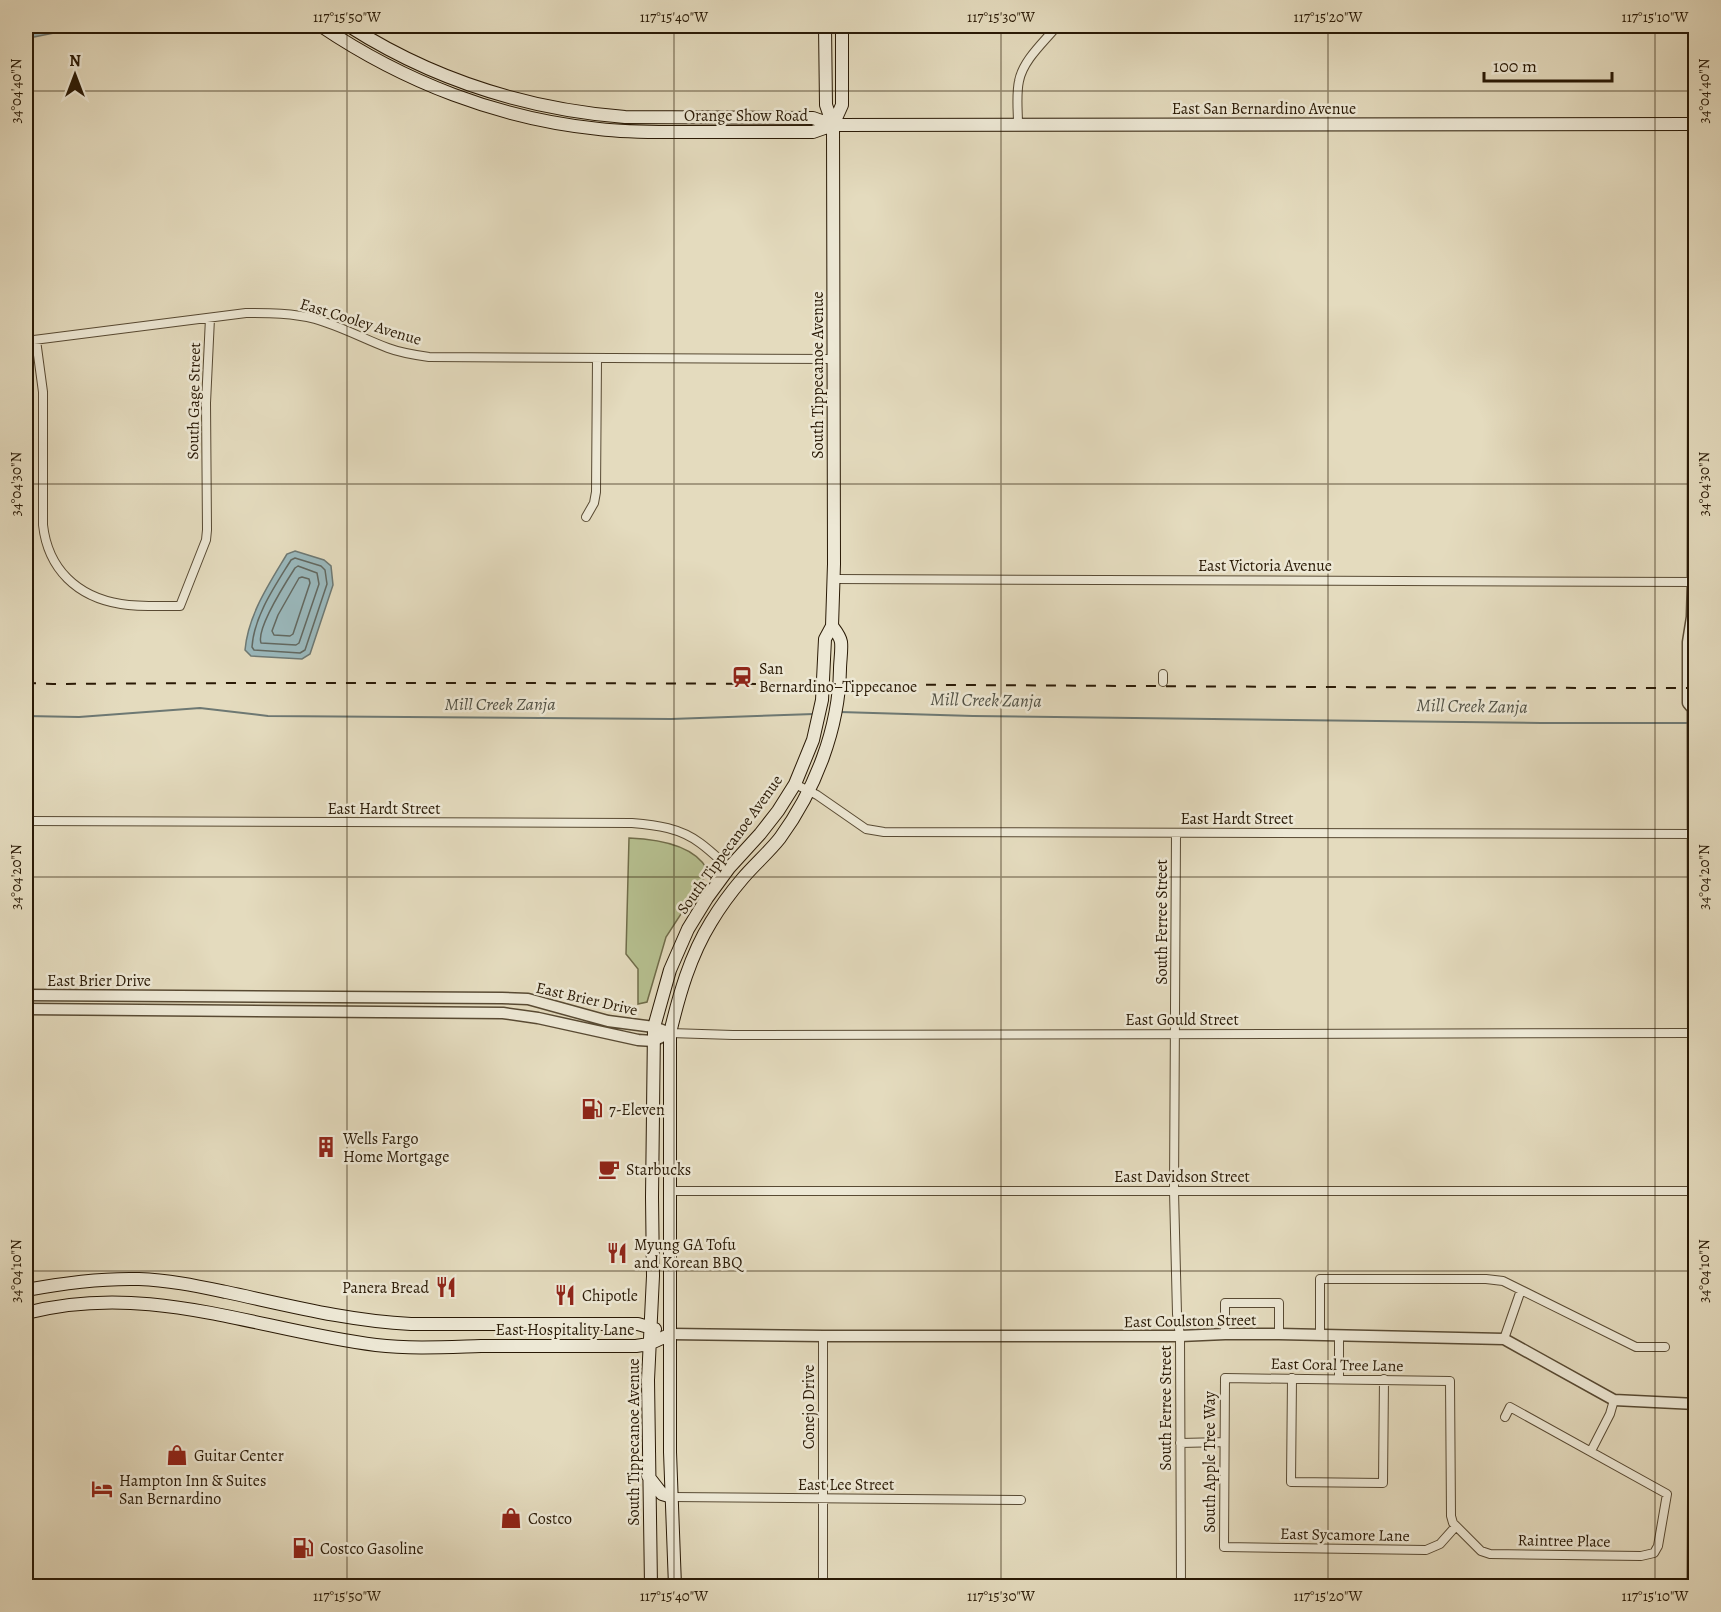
<svg xmlns="http://www.w3.org/2000/svg" width="1721" height="1612" font-family="Alegreya,serif">
<style>
.green{fill:#b6c090;stroke:#706c4a;stroke-width:1.5}
.water{fill:#9ab8bc;stroke:#6d7873;stroke-width:1.5}
.lines{fill:none;stroke-linecap:round;stroke-linejoin:round}
.shore{stroke:#626860;stroke-width:1.5}
.stream{stroke:#6d7873;stroke-width:2}
.minor-casing{stroke:#584a33;stroke-width:10}
.tertiary-casing{stroke:#584a33;stroke-width:13}
.secondary-casing{stroke:#291905;stroke-width:14}
.minor{stroke:#ede8d5;stroke-width:8}
.tertiary{stroke:#ede8d5;stroke-width:10}
.secondary{stroke:#ede8d5;stroke-width:12}
.rail{stroke:#291905;stroke-width:2;stroke-dasharray:10 10;stroke-linecap:butt}
.ticks{fill:none;stroke:#291905;stroke-width:1.5;stroke-opacity:0.45}
.labels{text-anchor:middle;stroke-width:5;stroke-linejoin:round;paint-order:stroke}
.street-label{font-size:16px;fill:#291905;stroke:#ede8d5}
.poi-label{font-size:16px;fill:#291905;stroke:#ede8d5;text-anchor:start}
.water-label{font-size:18px;font-style:italic;fill:#515145;stroke:#ede8d5}
.neatline{fill:none;stroke:#291905;stroke-width:2}
.ticks-label{font-size:15px;text-anchor:middle;fill:#291905}
</style>
<rect width="100%" height="100%" fill="#e4dbbe"/>
<filter id="stains"><feTurbulence type="fractalNoise" baseFrequency=".00333" numOctaves="4"/><feColorMatrix values="0 0 0 0 .2 0 0 0 0 .09 0 0 0 0 .02 0 0 0 .5 -.17"/></filter>
<radialGradient id="worn" r=".72"><stop offset=".6" stop-color="#630" stop-opacity="0"/><stop offset="1" stop-color="#630" stop-opacity=".3"/></radialGradient>
<path class="green" d="M629 838C654 839 693 844 707 869L705 877 666 937 647 1002 638 1004V969L626 954Z"/>
<path class="water" d="M26 26H89L29 38 26 41Z
M295 551 324 560 331 566 333 585 310 654 302 659 251 656 245 650C248 615 269 584 287 554Z"/>
<g class="lines">
<path class="shore" d="M295 558 321 566 325 570 327 584 305 650 300 653 254 650 252 647C254 616 275 586 291 560Z
M298 566 317 573 319 584 299 643 296 645 261 643C256 629 286 582 295 568Z
M302 577 309 579 310 583 293 634 290 636 274 635 272 631 278 615 299 578Z"/>
<path class="stream" d="M840 712 973 716 1541 723H1690
M26 716 79 717 200 708 268 716 671 719 814 714"/>
<defs>
<path id="minor" d="M1693 26 1694 124
M1018 125C1018 110 1016 95 1019 81 1023 60 1044 42 1057 26
M36 340 43 392V525C48 569 77 597 121 604 140 607 161 606 180 606L206 540 207 530 206 403 210 318
M26 341 246 313C269 313 293 313 315 319 340 326 364 339 388 348 401 353 415 355 429 357L834 359
M586 517 594 503 596 492 597 359
M834 579 1696 582
M1163 682V674
M795 784 817 795 866 829 884 832 1693 834
M26 821 632 823C657 825 680 828 700 843 711 851 720 860 729 868
M1176 833 1174 1191 1177 1314 1180 1336 1181 1586
M670 1033 733 1035 1693 1033
M671 1191H1694
M1225 1334V1303H1279V1334
M1320 1334V1279H1486L1503 1281 1636 1347H1665
M1339 1335V1379
M823 1336V1586
M1504 1339 1521 1290
M1292 1378 1291 1482 1383 1483 1384 1379
M1180 1443 1224 1442
M1591 1451 1610 1414 1614 1400
M672 1497 1021 1500
M1456 1526 1440 1544 1426 1550 1224 1547 1225 1378 1450 1381 1451 1516 1453 1523 1481 1551 1490 1554 1641 1556 1654 1553 1658 1546 1667 1494 1510 1407 1505 1417"/>
<path id="tertiary" d="M26 995 502 998 528 999 608 1021 654 1027 670 1033
M26 1009 503 1013 538 1018 638 1040 653 1041 670 1033
M671 1334 823 1336H1180L1225 1334H1279L1504 1339 1614 1400 1696 1404
M1693 1586 1694 1404 1693 709 1688 703V642L1692 617 1693 582 1694 124"/>
<path id="secondary" d="M321 26C404 82 499 119 599 129 631 133 662 132 694 132 734 132 773 132 813 132L833 125
M349 26C432 79 526 109 625 117L813 118 833 125 1696 124
M833 125 842 105V26
M26 1290C63 1283 101 1278 139 1279 169 1280 197 1286 226 1292 287 1305 348 1321 411 1324H638L655 1329
M26 1313C149 1281 256 1330 376 1345 411 1349 446 1347 481 1346 533 1346 584 1346 636 1346L649 1344 671 1334
M648 1476 662 1494 672 1497
M651 1586 648 1380 653 1276 652 1197 654 1027 670 970 688 929 707 898 729 868 760 834 778 811 795 784 813 740 822 700 825 639 832 626 834 564 833 125 826 105 825 26
M675 1586 670 1452V1033C679 995 690 956 711 922 720 907 731 892 743 878 755 864 769 852 780 838 815 790 839 729 840 669 840 661 842 650 841 642 840 636 835 630 832 626"/>
</defs>
<use href="#minor" class="minor-casing"/>
<use href="#tertiary" class="tertiary-casing"/>
<use href="#secondary" class="secondary-casing"/>
<use href="#minor" class="minor"/>
<use href="#tertiary" class="tertiary"/>
<use href="#secondary" class="secondary"/>
<path class="rail" d="M26 683 53 684C600 680 1148 688 1696 688"/>
</g>
<path class="ticks" d="M347 26V1586M674 26V1586M1001 26V1586M1328 26V1586M1655 26V1586M26 91H1696M26 484H1696M26 877H1696M26 1271H1696"/>
<defs>
<symbol id="station-bare" viewBox="-9 -9 18 18"><path d="M-3-6H3Q5-6 5-4V2Q5 4 3 4L4.5 6H3L1.5 4h-3L-3 6H-4.5L-3 4Q-5 4-5 2V-4Q-5-6-3-6ZM-3.5-4v3h7v-3ZM-3.5 1v1.5H-2V1ZM2 1v1.5H3.5V1Z" fill="#8f2418" stroke="#ede8d5" stroke-width="2.5" paint-order="stroke"/></symbol>
<symbol id="fuel-bare" viewBox="-9 -9 18 18"><path d="M-5.5-6h7V0h2V4h1.3V-2.5L3-4.5l.8-.8L6-3V5H2.5V1h-1V6h-7ZM-4.2-4.7v3.2H.2V-4.7Z" fill="#8f2418" stroke="#ede8d5" stroke-width="2.5" paint-order="stroke"/></symbol>
<symbol id="building-bare" viewBox="-9 -9 18 18"><path d="M-4-6H4V6H1V3H-1V6H-4ZM-2.5-4.3h1.7v1.8h-1.7ZM.8-4.3h1.7v1.8H.8ZM-2.5-1h1.7V.8h-1.7ZM.8-1h1.7V.8H.8Z" fill="#8f2418" stroke="#ede8d5" stroke-width="2.5" paint-order="stroke"/></symbol>
<symbol id="cafe-bare" viewBox="-9 -9 18 18"><path d="M-5.5-4.5H6V0H3Q3 3.5 0 3.5H-2.5Q-5.5 3.5-5.5 0ZM3-3.2v2h1.7v-2ZM-6 4.5H4V6H-6Z" fill="#8f2418" stroke="#ede8d5" stroke-width="2.5" paint-order="stroke"/></symbol>
<symbol id="restaurant-bare" viewBox="-9 -9 18 18"><path d="M-5-6h1v4h1v-4h1v4h1v-4h1v5L-1.5 .5V6h-2V.5L-5-1ZM5-6V6H3V1.5H1.5Q1.5-4 5-6Z" fill="#8f2418" stroke="#ede8d5" stroke-width="2.5" paint-order="stroke"/></symbol>
<symbol id="shop-bare" viewBox="-9 -9 18 18"><path d="M-5-2.5h2.3a2.7 3.5 0 0 1 5.4 0H5L5.5 6h-11ZM-1.5-2.5h3a1.5 2.3 0 0 0-3 0Z" fill="#8f2418" stroke="#ede8d5" stroke-width="2.5" paint-order="stroke"/></symbol>
<symbol id="hotel-bare" viewBox="-9 -9 18 18"><path d="M-6-4.5h1.5V1H6V5H4.5V3h-9V5H-6ZM-4 0a1.8 1.8 0 1 1 3.6 0ZM.5 0V-2.5h3Q6-2.5 6 0Z" fill="#8f2418" stroke="#ede8d5" stroke-width="2.5" paint-order="stroke"/></symbol>
</defs>
<g fill-rule="evenodd">
<use href="#station-bare" x="727" y="662" width="30" height="30"/>
<use href="#fuel-bare" x="577" y="1094" width="30" height="30"/>
<use href="#building-bare" x="311" y="1132" width="30" height="30"/>
<use href="#cafe-bare" x="594" y="1154" width="30" height="30"/>
<use href="#restaurant-bare" x="602" y="1238" width="30" height="30"/>
<use href="#restaurant-bare" x="431" y="1272" width="30" height="30"/>
<use href="#restaurant-bare" x="550" y="1280" width="30" height="30"/>
<use href="#shop-bare" x="162" y="1440" width="30" height="30"/>
<use href="#hotel-bare" x="87" y="1474" width="30" height="30"/>
<use href="#shop-bare" x="496" y="1503" width="30" height="30"/>
<use href="#fuel-bare" x="288" y="1533" width="30" height="30"/>
</g>
<g class="labels">
<g class="street-label">
<text x="1264" y="114">East San Bernardino Avenue</text>
<text x="746" y="121">Orange Show Road</text>
<text transform="translate(361 321) rotate(17)" y="6">East Cooley Avenue</text>
<text transform="translate(817 375) rotate(-90)" y="6">South Tippecanoe Avenue</text>
<text transform="translate(193 401) rotate(-89)" y="6">South Gage Street</text>
<text x="1265" y="571">East Victoria Avenue</text>
<text x="384" y="814">East Hardt Street</text>
<text x="1237" y="824">East Hardt Street</text>
<text transform="translate(729 844) rotate(-54)" y="6">South Tippecanoe Avenue</text>
<text transform="translate(1161 922) rotate(-90)" y="6">South Ferree Street</text>
<text x="99" y="986">East Brier Drive</text>
<text transform="translate(587 998) rotate(13)" y="6">East Brier Drive</text>
<text x="1182" y="1025">East Gould Street</text>
<text x="1182" y="1182">East Davidson Street</text>
<text transform="translate(1190 1320) rotate(-1)" y="6">East Coulston Street</text>
<text x="565" y="1335">East Hospitality Lane</text>
<text transform="translate(1337 1364) rotate(1)" y="6">East Coral Tree Lane</text>
<text transform="translate(808 1407) rotate(-90)" y="6">Conejo Drive</text>
<text transform="translate(1165 1408) rotate(-90)" y="6">South Ferree Street</text>
<text transform="translate(633 1442) rotate(-90)" y="6">South Tippecanoe Avenue</text>
<text transform="translate(1209 1462) rotate(-90)" y="6">South Apple Tree Way</text>
<text x="846" y="1490">East Lee Street</text>
<text transform="translate(1345 1534) rotate(1)" y="6">East Sycamore Lane</text>
<text transform="translate(1564 1540) rotate(1)" y="6">Raintree Place</text>
</g>
<g class="poi-label">
<text x="759" y="674">San<tspan x="759" dy="18">Bernardino–Tippecanoe</tspan></text>
<text x="609" y="1115">7-Eleven</text>
<text x="343" y="1144">Wells Fargo<tspan x="343" dy="18">Home Mortgage</tspan></text>
<text x="626" y="1175">Starbucks</text>
<text x="634" y="1250">Myung GA Tofu<tspan x="634" dy="18">and Korean BBQ</tspan></text>
<text x="429" y="1293" text-anchor="end">Panera Bread</text>
<text x="582" y="1301">Chipotle</text>
<text x="194" y="1461">Guitar Center</text>
<text x="119" y="1486">Hampton Inn &amp; Suites<tspan x="119" dy="18">San Bernardino</tspan></text>
<text x="528" y="1524">Costco</text>
<text x="320" y="1554">Costco Gasoline</text>
</g>
<g class="water-label">
<text transform="translate(986 700) rotate(1)" y="6">Mill Creek Zanja</text>
<text x="500" y="710">Mill Creek Zanja</text>
<text transform="translate(1472 706) rotate(1)" y="6">Mill Creek Zanja</text>
</g>
</g>
<rect width="1721" height="1612" fill="none" stroke="#e4dbbe" stroke-width="66"/>
<g transform="translate(75 75)" stroke="#ede8d5" stroke-width="4.5" paint-order="stroke">
<path d="M0-4.5L10 22L0 15L-10 22Z" fill="#291905"/>
<text y="-9" font-size="16" font-weight="bold" text-anchor="middle" fill="#291905">N</text>
</g>
<path d="M1484 72v9h128v-9" fill="none" stroke="#291905" stroke-width="3"/>
<text x="1493" y="72" font-size="18" fill="#291905" stroke="#ede8d5" stroke-width="4.5" paint-order="stroke">100 m</text>
<rect x="33" y="33" width="1655" height="1546" class="neatline"/>
<g class="ticks-label">
<text x="347" y="22">117°15'50"W</text>
<text x="674" y="22">117°15'40"W</text>
<text x="1001" y="22">117°15'30"W</text>
<text x="1328" y="22">117°15'20"W</text>
<text x="1655" y="22">117°15'10"W</text>
<text transform="translate(16 91) rotate(-90)" y="5">34°04'40"N</text>
<text transform="translate(1704 91) rotate(-90)" y="5">34°04'40"N</text>
<text transform="translate(16 484) rotate(-90)" y="5">34°04'30"N</text>
<text transform="translate(1704 484) rotate(-90)" y="5">34°04'30"N</text>
<text transform="translate(16 877) rotate(-90)" y="5">34°04'20"N</text>
<text transform="translate(1704 877) rotate(-90)" y="5">34°04'20"N</text>
<text transform="translate(16 1271) rotate(-90)" y="5">34°04'10"N</text>
<text transform="translate(1704 1271) rotate(-90)" y="5">34°04'10"N</text>
<text x="347" y="1601">117°15'50"W</text>
<text x="674" y="1601">117°15'40"W</text>
<text x="1001" y="1601">117°15'30"W</text>
<text x="1328" y="1601">117°15'20"W</text>
<text x="1655" y="1601">117°15'10"W</text>
</g>
<rect width="100%" height="100%" filter="url(#stains)"/>
<rect width="100%" height="100%" fill="url(#worn)"/>
</svg>
